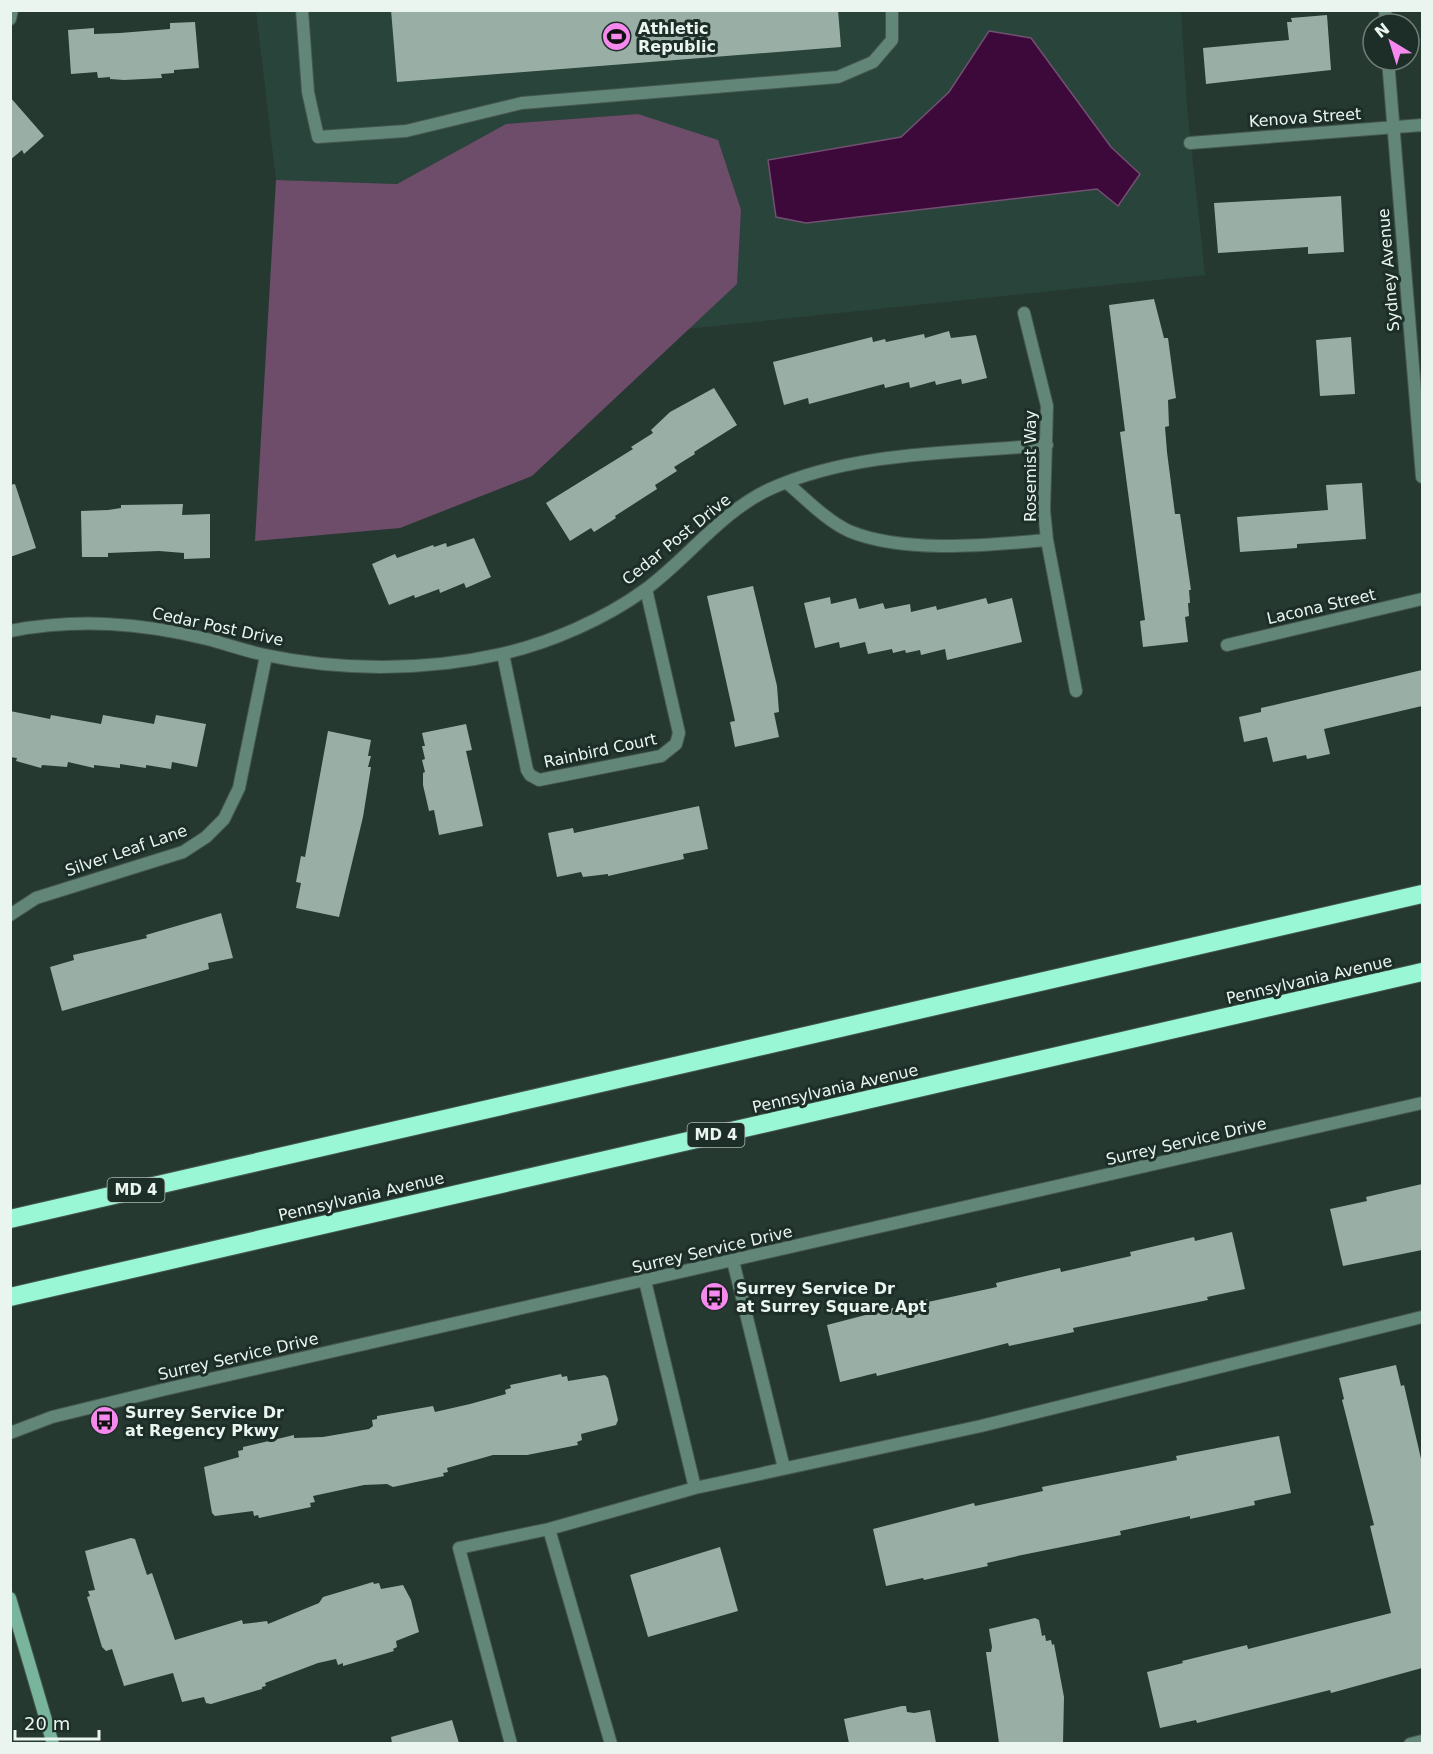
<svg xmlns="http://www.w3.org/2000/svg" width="1433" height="1754" font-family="'DejaVu Sans',sans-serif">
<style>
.built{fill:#29443a}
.green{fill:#6d4d6a}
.water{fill:#3d093b;stroke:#715071;stroke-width:1.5}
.building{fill:#99afa6}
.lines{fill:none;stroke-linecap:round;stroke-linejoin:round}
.lane-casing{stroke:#455750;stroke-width:14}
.street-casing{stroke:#455750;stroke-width:14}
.secondary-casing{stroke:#455750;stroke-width:14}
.highway-casing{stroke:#455750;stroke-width:20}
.lane{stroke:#628677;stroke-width:12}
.street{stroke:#628677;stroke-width:12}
.secondary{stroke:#79b49d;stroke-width:12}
.highway{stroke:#9af7d5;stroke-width:18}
.labels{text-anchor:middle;stroke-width:6;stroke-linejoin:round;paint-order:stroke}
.shield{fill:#1c2e27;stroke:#acb9b4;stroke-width:1.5}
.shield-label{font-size:15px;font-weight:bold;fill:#eaf5f0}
.poi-label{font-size:16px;font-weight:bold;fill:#eaf5f0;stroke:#1c2e27;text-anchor:start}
.street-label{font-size:16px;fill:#eaf5f0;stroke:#1c2e27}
</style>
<rect width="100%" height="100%" fill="#263931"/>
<path class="built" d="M256 11H1181L1187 107 1205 275 686 329 737 284 638 114 506 124 397 184 276 180Z"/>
<path class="green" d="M638 114 718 140 741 210 737 284 532 476 400 528 255 541 276 180 397 184 506 124Z"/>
<path class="water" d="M989 31 1031 38 1111 147 1140 174 1118 206 1097 189 806 223 776 217 768 160 901 137 949 92Z"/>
<path class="building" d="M391 10H838L841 47 397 82Z
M1327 15 1331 70 1206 84 1203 48 1289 40 1287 22H1292L1291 18Z
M195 22 199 68 174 70V73L161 74 162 78 124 80 110 79V77L98 78 97 72 71 74 68 30 94 28V34L120 33 170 29V23Z
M10 97 44 136 24 154 22 150 10 160Z
M1341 196 1344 252 1308 254V247L1218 253 1214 203Z
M1154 299 1164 338H1168L1176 398 1168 400 1169 426 1165 427 1167 452 1175 514H1180L1191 590H1189L1190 603H1188L1189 616 1185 617 1188 642 1143 647 1140 621 1145 620 1120 432 1125 431 1109 305Z
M949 331 951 338 976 335 987 378 962 384 961 379 936 385 935 381 910 388 909 382 885 388 884 384 809 404 808 398 784 405 773 362 872 337 873 342 885 339 886 342 924 334 925 338Z
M1351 337 1355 394 1320 396 1316 340Z
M714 388 737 425 694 452 695 454 674 467 677 471 655 485 657 489 615 516 616 518 594 532 591 528 570 541 546 503 633 449 631 447 653 433 651 430 670 412Z
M1362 483 1366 539 1297 544V548L1240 552 1237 517 1328 510 1326 485Z
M15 484 36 548 10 557V485Z
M183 504 182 515 210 514V558L184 559V553L159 551 108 553V557H82L81 511 108 510 121 508V505Z
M474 538 491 577 466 588 464 583 440 593 439 589 415 598 414 595 389 605 372 564 395 554 397 558 433 545 434 547 446 543 447 547Z
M753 586 777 686 779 712 774 713 779 737 735 747 730 722 735 721 707 596Z
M830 597 831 604 856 598 859 609 883 603 885 609 910 604 911 612 936 606 937 610 986 598 988 604 1012 598 1022 642 947 660 945 649 921 655 920 650 906 653 905 650 893 653 892 649 868 654 865 642 840 648 839 642 815 648 804 603Z
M1422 670V706L1324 729 1330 754 1307 759 1306 755 1273 762 1267 737 1244 742 1239 717 1261 712V708Z
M10 711 50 719 51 715 101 724 103 715 154 724 156 715 206 724 197 767 172 762 171 769 146 765V768L120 764V768L94 765V768L68 762 67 767 42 765 41 768 16 761 17 758 10 757Z
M466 724 472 750 466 751 483 826 439 835 434 810 429 811 423 785V773L425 772 422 760 425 759 422 746H425L422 733Z
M328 731 371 740 368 756H371L368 767H371L363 817 339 917 296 908 301 883 296 882 301 856 305 857Z
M699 806 708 849 683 854 684 859 608 876V874L583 877 581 872 557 877 548 833 573 828 574 833Z
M221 913 233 958 208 963 209 969 62 1011 50 967 74 960 73 955 147 938 146 935Z
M1422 1184V1250L1343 1266 1330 1209 1367 1201 1366 1197Z
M1232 1232 1245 1289 1207 1297 1208 1300 1073 1328 1074 1332 1009 1346 1008 1343 877 1376 876 1373 840 1382 827 1325 927 1299 928 1302 997 1287 996 1283 1060 1268 1061 1272 1131 1256 1130 1252 1194 1237 1195 1241Z
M1396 1365 1401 1386 1404 1385 1422 1463V1668L1331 1693 1330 1690 1197 1723 1196 1720 1160 1728 1147 1672 1183 1663 1182 1661 1247 1645 1248 1649 1391 1613 1370 1526 1374 1525 1342 1400 1344 1399 1339 1378Z
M561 1374 562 1377 567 1376 568 1381 605 1375 608 1378 618 1420 616 1425 581 1434 582 1440 577 1442 578 1445 527 1455H493L447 1468 448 1472 443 1473 444 1476 393 1487 387 1484 364 1485 313 1496 315 1502 310 1503 311 1507 259 1518 258 1515 254 1516 253 1511 215 1516 212 1513 204 1467 239 1457 238 1451 243 1450V1447L294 1435V1438L323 1437 369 1429 373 1426 372 1420 377 1419V1416L433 1406 435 1412 470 1404 506 1394 505 1390 511 1388 510 1385Z
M1279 1436 1291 1493 1254 1501 1255 1505 1190 1519V1516L1157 1523 1120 1531 1121 1535 1022 1555 987 1563 988 1566 924 1580 923 1578 886 1586 873 1529 974 1503 975 1506 1043 1491 1042 1487 1177 1460 1176 1456Z
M131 1538 135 1539 147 1575 152 1573 175 1640 242 1620 243 1624 267 1621 268 1624 319 1603 323 1597 373 1582 374 1584 379 1583 381 1589 403 1585 411 1600 419 1632 396 1641 397 1647 393 1649 394 1651 343 1666V1663L338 1665 336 1659 318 1663 265 1683 266 1686 262 1687V1689L211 1704 206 1703 204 1697 182 1702 173 1673 124 1686 112 1649 106 1651 102 1647 87 1597 90 1596 88 1591 95 1590 85 1551Z
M720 1547 738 1611 648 1637 630 1575Z
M1035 1618 1039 1620 1042 1636 1045 1635 1046 1641 1051 1640 1052 1645 1054 1644 1064 1697 1063 1743H999L986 1652H991L992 1647 989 1629Z
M902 1706H906L907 1712 914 1713 930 1710 936 1743H849L844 1719Z
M452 1720 459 1743H392L391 1737Z"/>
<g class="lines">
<defs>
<path id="lane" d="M302 10 308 92 318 137 406 131 522 103 838 77 873 62 892 40V10
M733 1261 784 1468
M645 1281 695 1488
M549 1529 611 1744
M511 1744 459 1548 549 1529 695 1488 981 1426 1422 1317
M1410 1744 1422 1741"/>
<path id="street" d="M1385 10 1386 24
M10 19 12 10
M1388 60 1422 477
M1190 143 1422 125
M1024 313 1047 406 1044 510 1047 540 1076 691
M787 483C806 499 827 521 849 531 904 554 989 545 1047 540
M10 631C78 618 141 623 207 639 226 644 246 651 265 655 340 671 426 671 501 654 550 643 605 619 646 589 688 558 722 511 770 489 853 451 957 453 1047 445
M1227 645 1422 599
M503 654 527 770 530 775 539 780 661 756 676 744 679 733 646 589
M10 915 36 898 183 852 206 837 224 819 239 788 266 656
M10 1433 52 1417 162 1390 1422 1103"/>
<path id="secondary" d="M10 1598 53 1744"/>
<path id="highway" d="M10 1219 1422 894
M10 1297 1422 972"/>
</defs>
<use href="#lane" class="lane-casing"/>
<use href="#street" class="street-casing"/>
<use href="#secondary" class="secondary-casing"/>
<use href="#highway" class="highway-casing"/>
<use href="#lane" class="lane"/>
<use href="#street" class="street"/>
<use href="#secondary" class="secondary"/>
<use href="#highway" class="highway"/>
</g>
<defs>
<symbol id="stadium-disc" viewBox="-11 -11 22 22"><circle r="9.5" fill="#f589ee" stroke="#1c2e27"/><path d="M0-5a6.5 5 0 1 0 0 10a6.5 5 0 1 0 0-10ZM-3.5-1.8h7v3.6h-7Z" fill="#111"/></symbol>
<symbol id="bus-disc" viewBox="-11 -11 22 22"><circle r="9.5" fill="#f589ee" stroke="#1c2e27"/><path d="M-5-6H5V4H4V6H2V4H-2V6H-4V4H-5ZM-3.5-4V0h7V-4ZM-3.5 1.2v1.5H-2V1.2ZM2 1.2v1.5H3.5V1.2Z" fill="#111"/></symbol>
</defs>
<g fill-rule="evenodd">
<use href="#stadium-disc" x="600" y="20" width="33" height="33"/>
<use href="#bus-disc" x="698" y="1280" width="33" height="33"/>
<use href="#bus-disc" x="88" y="1404" width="33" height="33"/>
</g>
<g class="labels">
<g class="shield">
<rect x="687.5" y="1123" width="57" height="24" rx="4.5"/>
<rect x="107.5" y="1178" width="57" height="24" rx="4.5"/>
</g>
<g class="shield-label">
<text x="716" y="1140">MD 4</text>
<text x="136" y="1195">MD 4</text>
</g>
<g class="poi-label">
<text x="638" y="34">Athletic<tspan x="638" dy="18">Republic</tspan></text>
<text x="736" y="1294">Surrey Service Dr<tspan x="736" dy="18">at Surrey Square Apt</tspan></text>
<text x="125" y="1418">Surrey Service Dr<tspan x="125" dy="18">at Regency Pkwy</tspan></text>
</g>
<g class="street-label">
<text transform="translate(1305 117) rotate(-4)" y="6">Kenova Street</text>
<text transform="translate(1388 270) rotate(-95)" y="6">Sydney Avenue</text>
<text transform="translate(1030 466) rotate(-90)" y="6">Rosemist Way</text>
<text transform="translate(676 539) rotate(-39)" y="6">Cedar Post Drive</text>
<text transform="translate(1321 606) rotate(-13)" y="6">Lacona Street</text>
<text transform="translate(218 626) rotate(12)" y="6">Cedar Post Drive</text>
<text transform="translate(600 750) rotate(-12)" y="6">Rainbird Court</text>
<text transform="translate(126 850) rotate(-19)" y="6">Silver Leaf Lane</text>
<text transform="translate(1309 979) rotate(-13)" y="6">Pennsylvania Avenue</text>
<text transform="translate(835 1088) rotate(-13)" y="6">Pennsylvania Avenue</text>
<text transform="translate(1186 1141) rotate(-13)" y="6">Surrey Service Drive</text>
<text transform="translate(361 1196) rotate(-13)" y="6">Pennsylvania Avenue</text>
<text transform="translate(712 1249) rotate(-13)" y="6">Surrey Service Drive</text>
<text transform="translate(238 1356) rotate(-13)" y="6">Surrey Service Drive</text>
</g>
</g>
<rect width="1433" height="1754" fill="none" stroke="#eaf5f0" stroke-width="24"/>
<g transform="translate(1391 42) rotate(322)"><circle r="28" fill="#1c2e27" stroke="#6e7e77" stroke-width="1.5"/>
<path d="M0-4.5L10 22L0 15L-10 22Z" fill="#f589ee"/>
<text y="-9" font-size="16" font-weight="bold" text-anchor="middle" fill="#eaf5f0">N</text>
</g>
<path d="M15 1730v9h84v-9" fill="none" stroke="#eaf5f0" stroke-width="3"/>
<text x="24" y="1730" font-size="18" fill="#eaf5f0" stroke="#1c2e27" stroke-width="4.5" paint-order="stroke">20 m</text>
</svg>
